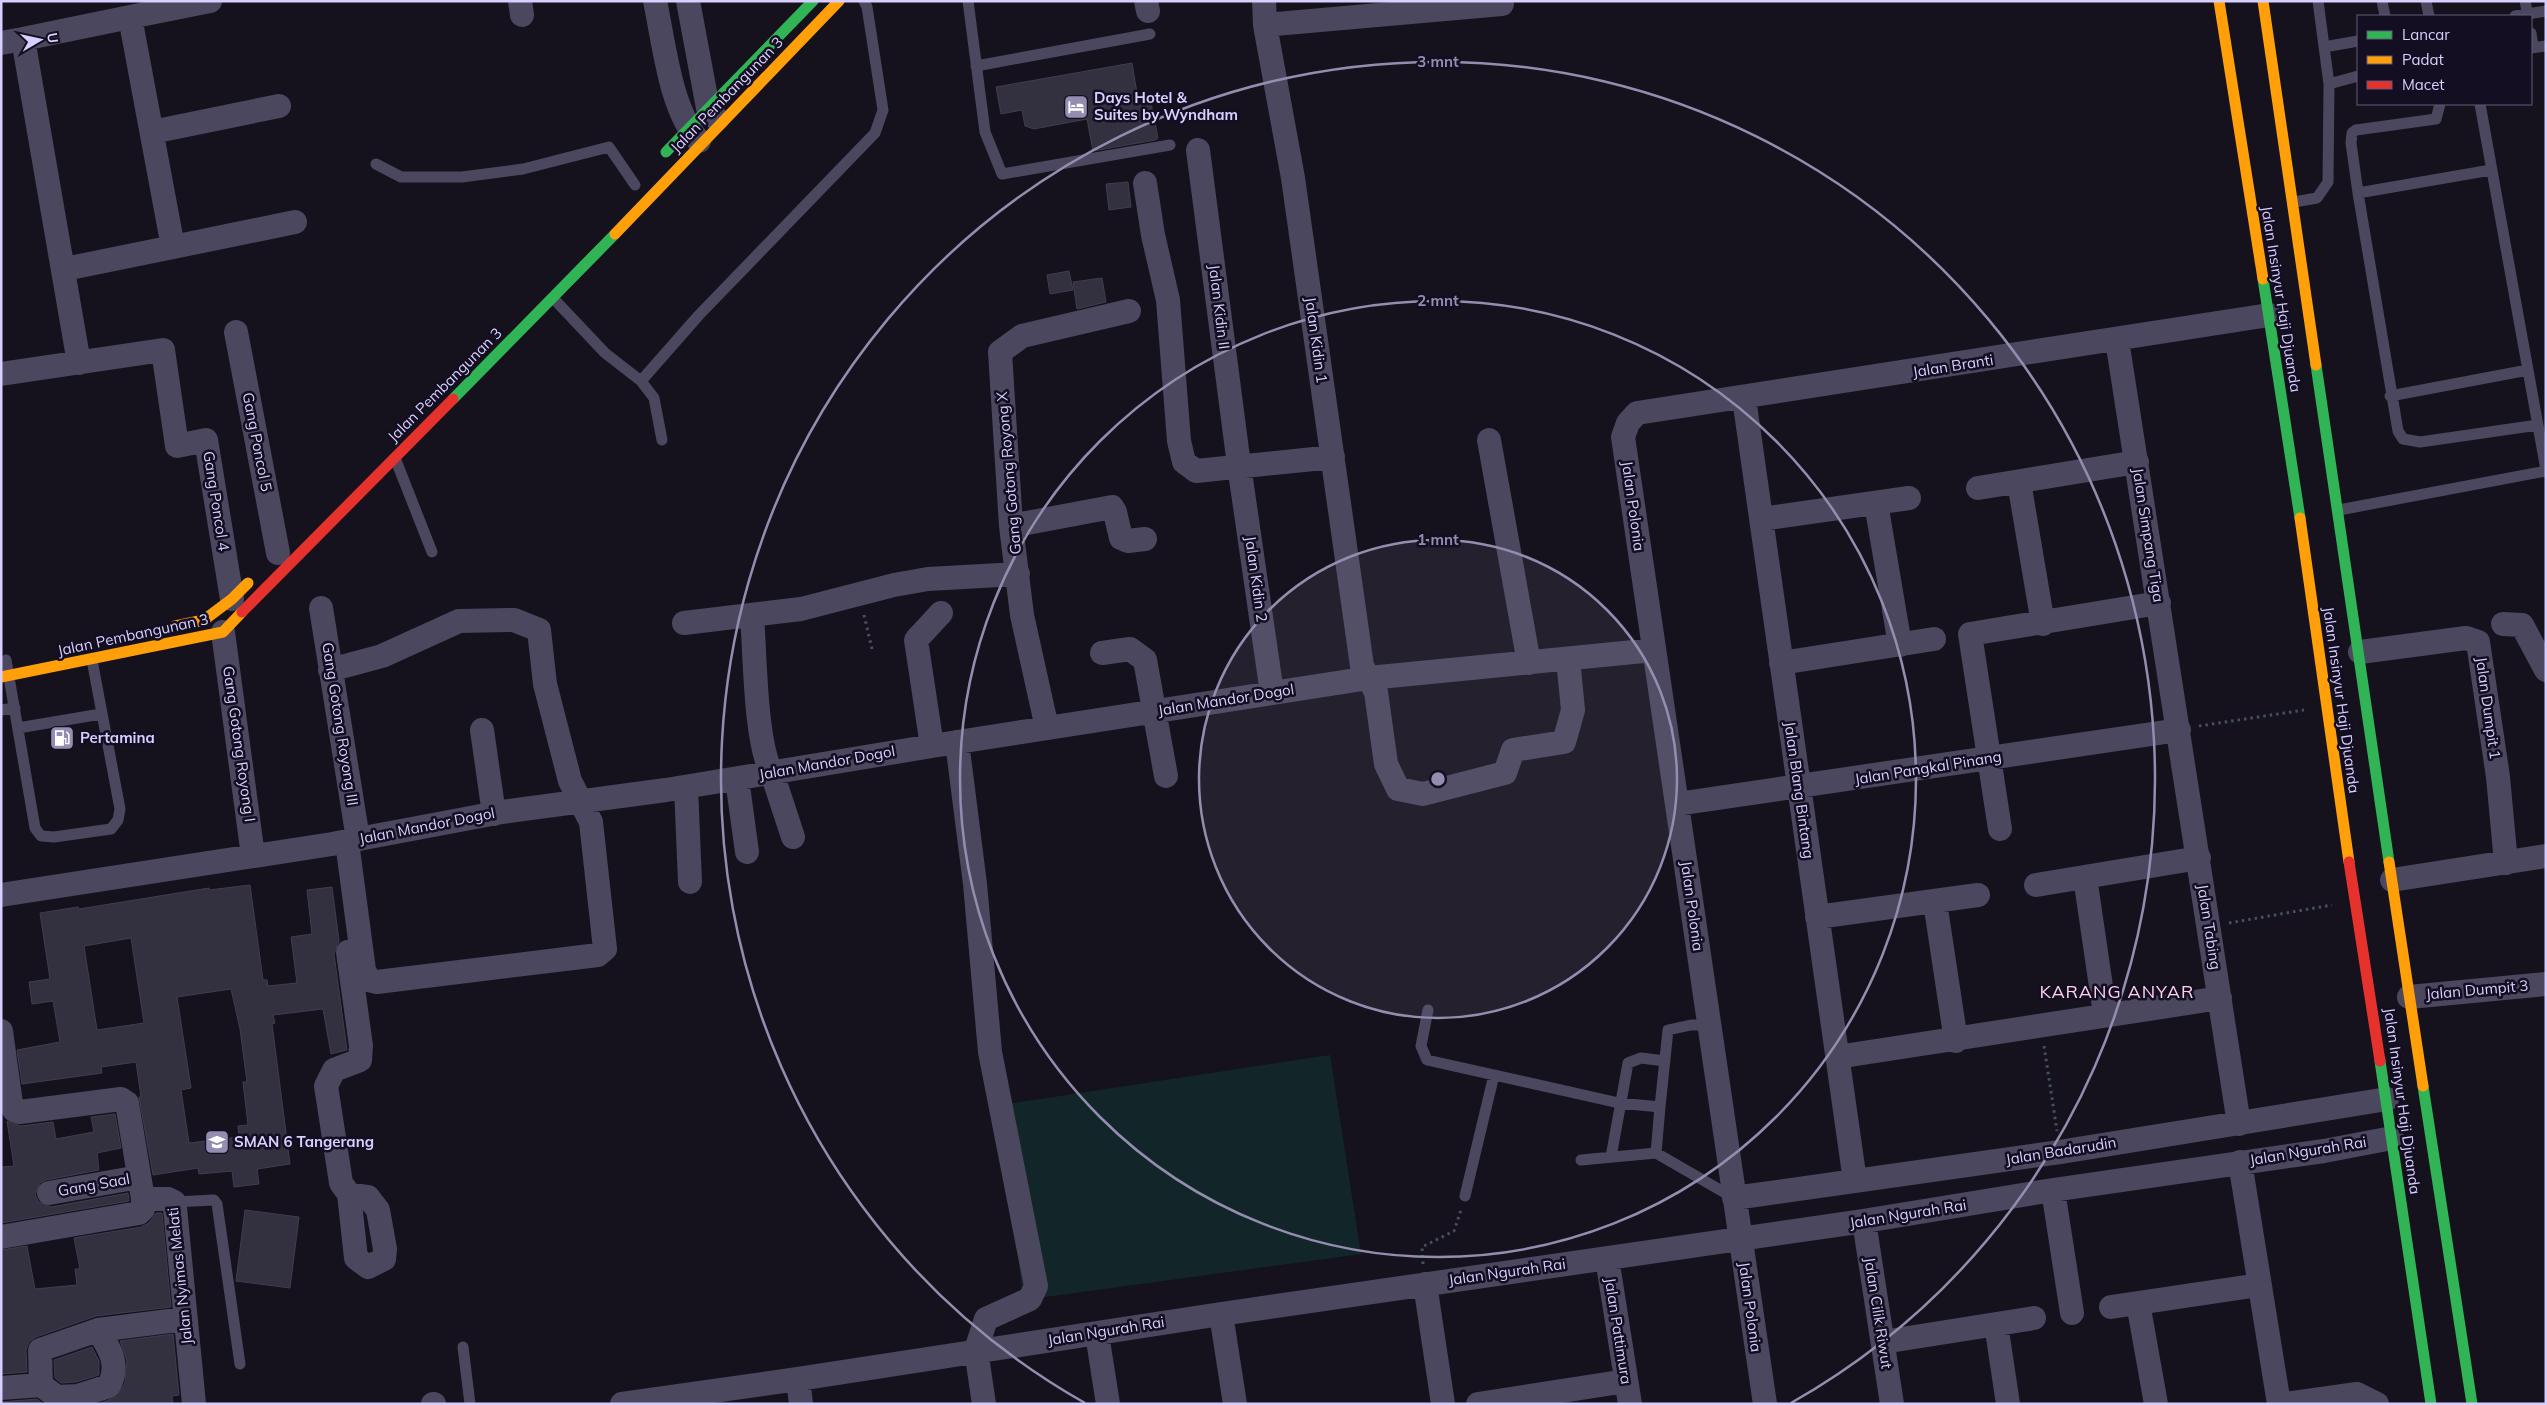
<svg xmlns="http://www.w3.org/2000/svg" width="2547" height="1405" font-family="Mulish,sans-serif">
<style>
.green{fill:#122629}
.building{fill:#33303f;stroke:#423c51;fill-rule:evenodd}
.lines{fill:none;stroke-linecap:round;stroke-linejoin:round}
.path{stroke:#454f5e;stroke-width:3;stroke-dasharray:2.5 4;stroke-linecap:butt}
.lane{stroke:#4b475e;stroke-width:11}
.street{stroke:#4b475e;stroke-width:24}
.fast{stroke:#30b455;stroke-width:11}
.slow{stroke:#ff9f0a;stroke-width:11}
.jam{stroke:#e5322d;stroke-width:11}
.ring{fill:none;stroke:#948daf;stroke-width:2.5}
.labels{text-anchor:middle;stroke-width:5;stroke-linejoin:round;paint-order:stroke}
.street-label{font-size:15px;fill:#d9cffe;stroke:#130e21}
.poi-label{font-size:15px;font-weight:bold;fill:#d9cffe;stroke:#130e21;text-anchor:start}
.quarter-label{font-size:18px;letter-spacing:1px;fill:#fed1e9;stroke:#130e21}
.centre{fill:#948daf;stroke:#130e21;stroke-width:2.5}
.ring-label{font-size:15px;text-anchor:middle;font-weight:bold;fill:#948daf;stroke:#130e21;stroke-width:5;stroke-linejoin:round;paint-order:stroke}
</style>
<rect width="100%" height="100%" fill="#15121d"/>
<path class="green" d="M1330 1055 1361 1254 1023 1300 1001 1105Z"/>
<path class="building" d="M1132 63 1139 105 1151 103 1158 138 1155 140 1093 151 1087 119 1034 129 1025 126 1022 110 1001 114 996 87Z
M1128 182 1131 207 1109 210 1106 184Z
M1069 271 1073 290 1050 294 1047 275Z
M1102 278 1106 302 1077 309 1073 282Z
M250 885 263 980H267L268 986 297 983 291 937 312 934 307 890 332 887 339 941 334 954 347 1050 331 1054 323 1009 273 1015 275 1023 272 1024 290 1164 257 1169 259 1184 234 1187 232 1171 199 1174 198 1168 153 1175 139 1097H141L136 1062 101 1067 102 1073 22 1084 17 1050 60 1042 53 1001 32 1004 29 982 50 979 40 913 78 907 79 909 209 888V890ZM131 938 144 1023 97 1030 84 946ZM231 989 240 1029 247 1082H243L248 1125 238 1126 239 1137 189 1143 181 1090 191 1088 177 997Z
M115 1114 121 1148 97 1153 99 1170 46 1180 40 1183 35 1195 39 1202 51 1207 128 1193 129 1201 1 1223V1167L14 1166 7 1121 21 1126 53 1122 56 1139 94 1132 91 1117Z
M245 1210 299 1217 290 1288 236 1281Z
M156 1213H162L171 1307 96 1316 36 1337 29 1342 26 1350 27 1372 1 1374V1250L27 1246 35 1289 77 1285 75 1269H80L74 1238 141 1227 149 1223Z
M173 1334 179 1395 172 1396 173 1404H99L118 1396 125 1383 127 1361 120 1341Z
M92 1347 99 1361V1375L76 1382 61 1383 55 1378 54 1360Z
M37 1399 43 1404H1V1402Z"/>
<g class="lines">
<path class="path" d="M864 615 872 649
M2199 726 2304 710
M2229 923 2332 905
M2044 1046 2057 1131
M1423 1264 1422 1247 1454 1231 1461 1210"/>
<path class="lane" d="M968 1 985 132 1002 174 1170 145
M2382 1 2385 16
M2426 1 2429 16
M2525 1 2528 16
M2515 16 2546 11
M2531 33 2533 48
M2324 47 2358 41
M2531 48 2546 46
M976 66 1150 34
M2329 84 2358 76
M2440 104 2436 119 2356 130 2352 133 2351 143 2358 193 2398 431 2403 439 2420 442 2538 425
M2480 104 2546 470
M376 164 401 177H462L523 169 609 147 635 185
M2358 193 2491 170
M2294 202 2317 198 2328 182 2329 84 2318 1
M553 298 605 353 641 381 654 398 662 440
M641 381 699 315 875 133 883 110 867 7 864 1
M2390 396 2528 370
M395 458 432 552
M2339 510 2546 471
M6 660 35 828 41 836 54 837 111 829 118 820 120 809 92 660
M1 710 15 708
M18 728 101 714
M1428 1010 1421 1046 1427 1060 1619 1103 1660 1107 1668 1030 1691 1025H1709
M1656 1153 1660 1107
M1611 1157 1628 1063 1641 1058 1665 1061
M1581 1160 1656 1153 1734 1198
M1465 1196 1494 1075
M174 1202 214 1200 217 1204 240 1364
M463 1347 470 1404"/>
<path class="street" d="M520 1 522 15
M655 1C664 43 670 109 699 141
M688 1 708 108 717 119
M1146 1 1148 11
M1264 1 1265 25 1293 178 1362 666 1376 692 1386 764 1398 789 1423 794 1505 773 1513 750 1564 742 1573 710 1568 659
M130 17 210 1
M1265 25 1502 4
M1 43 23 39
M152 132 279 106
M1198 150 1239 465 1272 693
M1145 183 1153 235 1168 300 1179 441 1184 462 1196 471 1333 457
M65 269 173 247
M236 332 278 553
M2117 340 2239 1124
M79 363 23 39 130 17 173 247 295 222
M1 374 163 350 177 446 206 440 232 599
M1744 398 1855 1181
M1489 440 1529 663
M2019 482 2043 624
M1978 488 2137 462
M1876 503 1900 645
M1761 519 1909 498
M1011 526 1112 507 1115 512 1121 538 1128 541 1145 539
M321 608 358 839
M752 616C755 652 755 744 772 773L793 837
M684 623 801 609 894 585 928 579 1018 574
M2503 624 2522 625 2546 670
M223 632 253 856
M2360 652 2466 638 2478 642 2498 777 2506 863
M1102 653 1130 649 1145 660 1166 776
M1781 663 1934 639
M330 670 382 656 459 621 514 620 539 630 545 684 570 781 591 822 605 949 598 955 377 982 369 980 364 970 347 842
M1047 728 1022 615 1011 526 1000 352 1022 336 1129 311
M482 730 494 814
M957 742 975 884 990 1052 1036 1286 1030 1299 986 1319 976 1350 984 1404
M932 746 916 640 941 613
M737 779 747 852
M686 787 690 882
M1677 804 2179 730
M2000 829 1970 634 2159 603
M2085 877 2105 1014
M2392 880 2546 856
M2036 885 2199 858
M1 895 332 844 502 812 666 790 932 746 1369 678 1654 650
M1935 902 1956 1041
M1817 917 1978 895
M348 952 361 1046 360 1060 334 1070 326 1086 341 1183 349 1194 356 1258 368 1267 384 1259 385 1249 378 1210 368 1197 349 1194
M2409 997 2546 984
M1 1031 11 1104 14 1110 20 1112 121 1099 127 1103 143 1199H168L174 1202 175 1208 194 1404
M1837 1057 2220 998
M2240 1162 2279 1404
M2053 1190 2072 1313
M49 1193 139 1177
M1734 1198 2060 1152 2387 1099
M1864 1221 1892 1404
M1 1237 139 1213 143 1209V1199
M1607 1258 1630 1404
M1425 1284 1443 1404
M2138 1303 2156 1404
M2111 1307 2259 1285
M1221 1314 1235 1404
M1996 1324 2008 1404
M1097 1334 1108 1404
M1883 1342 2034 1318
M798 1379 801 1404
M41 1385 57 1397 78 1396 109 1386C120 1365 110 1349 98 1330
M1 1388 41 1385 40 1350 98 1330 185 1319
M433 1404H434
M622 1404 798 1379 1221 1314 1864 1221 2053 1190 2324 1151 2392 1138
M1478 1404 1626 1381
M1765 1404 1623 437 1628 423 1637 413 2269 315
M2285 1404 2357 1394 2377 1404"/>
<path class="fast" d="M666 152 813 1
M2263 279 2300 518
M2316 365 2389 862
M453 399 615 234
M2380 1061 2431 1404
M2423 1086 2472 1404"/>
<path class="slow" d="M2219 1 2263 279
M2263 1 2316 365
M615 234 839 1
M2300 518 2349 862
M175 626 204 620 232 599 248 583
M1 677 223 632 242 612
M2389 862 2423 1086"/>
<path class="jam" d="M242 612 453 399
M2349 862 2380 1061"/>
</g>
<circle cx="1438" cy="779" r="239" fill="#948daf" fill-opacity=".12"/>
<g class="ring">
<circle cx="1438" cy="779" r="239"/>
<circle cx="1438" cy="779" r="478"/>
<path d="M1085 1403A717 717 0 1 1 1791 1403"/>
</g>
<defs>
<symbol id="hotel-square" viewBox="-11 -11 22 22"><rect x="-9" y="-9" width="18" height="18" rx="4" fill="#948daf" stroke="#130e21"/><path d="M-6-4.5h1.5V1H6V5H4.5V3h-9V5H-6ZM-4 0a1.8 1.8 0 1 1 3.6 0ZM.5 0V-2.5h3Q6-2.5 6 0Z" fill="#fff"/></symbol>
<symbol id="fuel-square" viewBox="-11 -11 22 22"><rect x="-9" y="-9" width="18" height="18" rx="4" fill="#948daf" stroke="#130e21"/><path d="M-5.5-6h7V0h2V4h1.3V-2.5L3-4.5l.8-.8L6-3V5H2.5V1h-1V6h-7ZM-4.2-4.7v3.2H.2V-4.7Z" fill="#fff"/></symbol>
<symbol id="school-square" viewBox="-11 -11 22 22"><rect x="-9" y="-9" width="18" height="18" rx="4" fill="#948daf" stroke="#130e21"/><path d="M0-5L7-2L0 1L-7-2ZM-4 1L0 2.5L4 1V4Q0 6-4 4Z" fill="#fff"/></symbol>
</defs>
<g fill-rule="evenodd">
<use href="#hotel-square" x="1062" y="93" width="28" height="28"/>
<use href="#fuel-square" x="48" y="724" width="28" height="28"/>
<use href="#school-square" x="203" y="1128" width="28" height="28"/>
</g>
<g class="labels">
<g class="street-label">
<text transform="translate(727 95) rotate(-46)" y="5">Jalan Pembangunan 3</text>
<text transform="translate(2281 299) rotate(81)" y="5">Jalan Insinyur Haji Djuanda</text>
<text transform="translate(1219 307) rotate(83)" y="5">Jalan Kidin II</text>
<text transform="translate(1316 340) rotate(82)" y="5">Jalan Kidin 1</text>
<text transform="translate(1953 366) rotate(-9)" y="5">Jalan Branti</text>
<text transform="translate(445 385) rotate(-45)" y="5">Jalan Pembangunan 3</text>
<text transform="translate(257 442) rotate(79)" y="5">Gang Poncol 5</text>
<text transform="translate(1009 473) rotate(-95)" y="5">Gang Gotong Royong X</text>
<text transform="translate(216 501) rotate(81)" y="5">Gang Poncol 4</text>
<text transform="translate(1633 506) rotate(82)" y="5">Jalan Polonia</text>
<text transform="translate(2148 535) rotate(81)" y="5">Jalan Simpang Tiga</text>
<text transform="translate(1256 579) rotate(82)" y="5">Jalan Kidin 2</text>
<text transform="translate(133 635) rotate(-12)" y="5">Jalan Pembangunan 3</text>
<text transform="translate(1226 700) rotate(-9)" y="5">Jalan Mandor Dogol</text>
<text transform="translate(2341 700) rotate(82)" y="5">Jalan Insinyur Haji Djuanda</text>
<text transform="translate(2488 708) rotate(82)" y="5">Jalan Dumpit 1</text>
<text transform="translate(340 724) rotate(81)" y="5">Gang Gotong Royong III</text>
<text transform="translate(239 744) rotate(82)" y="5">Gang Gotong Royong I</text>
<text transform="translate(827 763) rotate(-10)" y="5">Jalan Mandor Dogol</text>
<text transform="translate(1928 768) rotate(-9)" y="5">Jalan Pangkal Pinang</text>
<text transform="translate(1799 790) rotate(82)" y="5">Jalan Blang Bintang</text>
<text transform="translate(427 826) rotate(-11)" y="5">Jalan Mandor Dogol</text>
<text transform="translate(1692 906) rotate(82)" y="5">Jalan Polonia</text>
<text transform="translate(2209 927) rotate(81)" y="5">Jalan Tabing</text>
<text transform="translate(2477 990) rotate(-5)" y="5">Jalan Dumpit 3</text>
<text transform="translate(2402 1101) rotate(82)" y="5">Jalan Insinyur Haji Djuanda</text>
<text transform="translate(2061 1151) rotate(-9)" y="5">Jalan Badarudin</text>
<text transform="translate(2308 1151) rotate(-9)" y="5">Jalan Ngurah Rai</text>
<text transform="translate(94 1185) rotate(-10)" y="5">Gang Saal</text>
<text transform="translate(1908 1214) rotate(-9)" y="5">Jalan Ngurah Rai</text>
<text transform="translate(1507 1272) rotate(-8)" y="5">Jalan Ngurah Rai</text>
<text transform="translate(180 1276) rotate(-96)" y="5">Jalan Nyimas Melati</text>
<text transform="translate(1750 1307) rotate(82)" y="5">Jalan Polonia</text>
<text transform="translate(1878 1313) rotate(81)" y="5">Jalan Cilik Riwut</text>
<text transform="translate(1106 1331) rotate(-9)" y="5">Jalan Ngurah Rai</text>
<text transform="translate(1618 1331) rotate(81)" y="5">Jalan Pattimura</text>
</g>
<g class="poi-label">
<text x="1094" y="103">Days Hotel &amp;<tspan x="1094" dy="17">Suites by Wyndham</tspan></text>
<text x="80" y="743">Pertamina</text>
<text x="234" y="1147">SMAN 6 Tangerang</text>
</g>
<g class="quarter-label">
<text x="2117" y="998">KARANG ANYAR</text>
</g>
</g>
<circle cx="1438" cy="779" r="8" class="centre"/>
<g class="ring-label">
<text x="1438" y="67">3 mnt</text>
<text x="1438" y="306">2 mnt</text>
<text x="1438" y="545">1 mnt</text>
</g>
<rect width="2547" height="1405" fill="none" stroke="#d9cffe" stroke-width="5"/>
<rect x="2357" y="15" width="175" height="90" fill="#130e21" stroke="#625b79"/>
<rect x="2367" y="31" width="25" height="8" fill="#30b455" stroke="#625b79"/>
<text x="2402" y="40" font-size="15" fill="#d9cffe">Lancar</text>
<rect x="2367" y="56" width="25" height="8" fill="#ff9f0a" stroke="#625b79"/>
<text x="2402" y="65" font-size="15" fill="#d9cffe">Padat</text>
<rect x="2367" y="81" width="25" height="8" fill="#e5322d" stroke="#625b79"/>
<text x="2402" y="90" font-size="15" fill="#d9cffe">Macet</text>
<g transform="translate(40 40) rotate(81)" stroke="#130e21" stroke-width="4" paint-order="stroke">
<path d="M0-4L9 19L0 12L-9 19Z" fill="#d9cffe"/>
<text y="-8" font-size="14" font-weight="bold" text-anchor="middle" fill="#d9cffe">U</text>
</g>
</svg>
